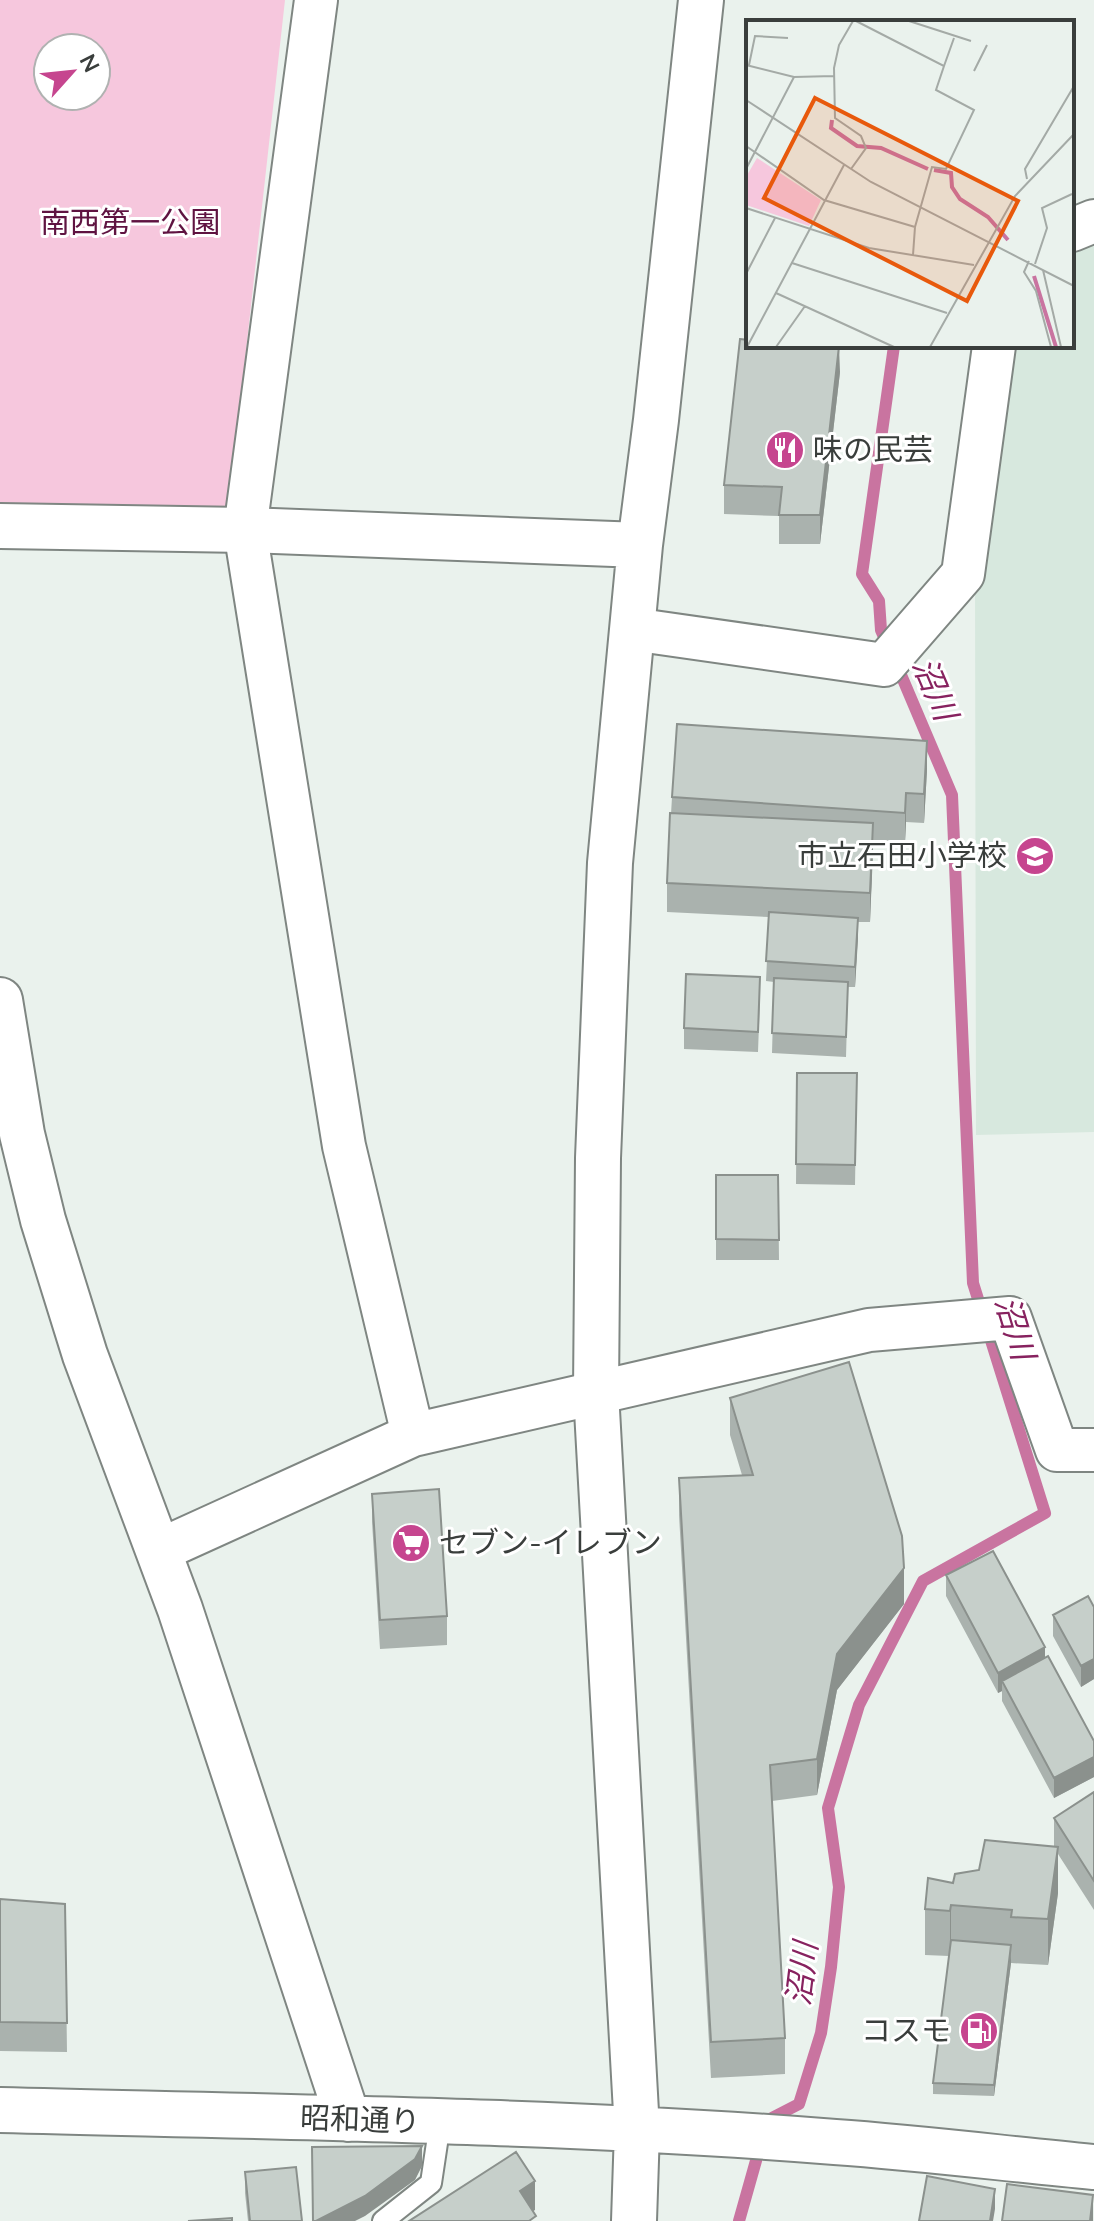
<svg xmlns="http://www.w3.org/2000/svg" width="1094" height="2221" font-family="Mulish,'Noto Sans JP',sans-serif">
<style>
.built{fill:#d7e8de}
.green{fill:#f6c7dd;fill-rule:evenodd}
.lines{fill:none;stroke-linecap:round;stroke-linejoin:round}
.stream{stroke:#c974a0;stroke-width:12}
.lane-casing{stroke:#7f8682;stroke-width:24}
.street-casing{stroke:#7f8682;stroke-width:46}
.secondary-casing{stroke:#7f8682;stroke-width:48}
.lane{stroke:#fff;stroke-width:20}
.street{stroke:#fff;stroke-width:42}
.secondary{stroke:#fff;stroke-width:44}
.wall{fill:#aab2ae}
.shaded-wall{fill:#8b918d}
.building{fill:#c6cfca;stroke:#8b918d;stroke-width:2}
.labels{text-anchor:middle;stroke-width:6;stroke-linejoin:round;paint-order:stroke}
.park-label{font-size:30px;fill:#5f1341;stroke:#fff}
.poi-label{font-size:30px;fill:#3a3e3c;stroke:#fff;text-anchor:start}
.street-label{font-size:30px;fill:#3a3e3c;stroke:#fff}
.water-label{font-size:32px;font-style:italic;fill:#87225f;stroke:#fff}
.inset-river{fill:none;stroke:#c974a0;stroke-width:4}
.inset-road{fill:none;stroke:#a4aaa6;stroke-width:2}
.view{fill:#e8590c;fill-opacity:0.15;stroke:#e8590c;stroke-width:4}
.inset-edge{fill:none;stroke:#3a3e3c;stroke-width:4}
</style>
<rect width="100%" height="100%" fill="#eaf2ed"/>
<path class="built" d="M1094 241V1132L976 1135 975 579 1006 346H1072V249Z"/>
<path class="green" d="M0 0H285L229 503 211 515 0 516ZM48 48H96V96H48Z"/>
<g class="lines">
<path class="stream" d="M888 646 881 630 879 601 862 574 894 346
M765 2125 766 2121 799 2104 821 2033 831 1967 839 1887 828 1808 859 1705 923 1581 1045 1513 973 1283 952 795 896 663
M739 2221 761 2143"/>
<defs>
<path id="lane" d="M383 2221 431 2183 440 2123"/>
<path id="street" d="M316 0 245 530 344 1146 413 1435
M1072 230 1094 221
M632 629 884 665 963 574 994 346
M158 1551 413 1435 869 1330 1010 1318 1057 1450H1094"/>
<path id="secondary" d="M0 526 245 530 640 545
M0 1000 22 1134 43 1220 85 1355 180 1609 348 2119
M0 2110C278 2117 557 2120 835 2142 921 2148 1008 2159 1094 2167
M634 2221 637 2130 596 1392 598 1158 610 863 640 545 656 420 701 0"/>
</defs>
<use href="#lane" class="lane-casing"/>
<use href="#street" class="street-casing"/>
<use href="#secondary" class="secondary-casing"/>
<use href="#lane" class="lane"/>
<use href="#street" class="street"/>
<use href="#secondary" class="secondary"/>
</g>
<path class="wall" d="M840 372 820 544H779V516L724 514V485Z
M927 770 924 823 906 822 905 842 873 840 870 922H858L855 987H848L846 1057 772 1053 774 982 766 981 769 917 667 912V883L672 797Z
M760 997 758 1052 684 1049V1028Z
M797 1073H857L855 1185 796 1184Z
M716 1175H778L779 1260H716Z
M730 1398 904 1604 837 1690 817 1795 772 1801 785 2038V2074L711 2078 679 1515V1478L742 1475 730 1435Z
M372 1494 447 1616V1645L380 1649 372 1522Z
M946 1575 1045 1658 1094 1741V1777L1054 1798 1002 1701V1691L998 1693 946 1596Z
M1094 1607V1679L1081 1687 1053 1636V1615Z
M1094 1792V1910L1058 1854V1893L1048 1965 1011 1963 994 2096 933 2094V2083L949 1956 925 1955V1909L953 1883 979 1870 1054 1846V1818Z
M0 1899 65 1904 67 2052 0 2051Z
M245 2172 302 2221H248L245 2193Z"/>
<path class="shaded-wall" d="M839 346 840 372 820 544V515Z
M927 741V770L924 823V794Z
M906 793V822L905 842V813Z
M873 823V852L870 922V893Z
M858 918V939L855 987V967Z
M904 1568V1604L837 1690 817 1795V1759L837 1654Z
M1045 1647V1668L1002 1681V1691L998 1693V1673Z
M1094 1659V1679L1081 1687V1666Z
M1094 1757V1777L1054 1798V1778Z
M1058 1847V1893L1048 1965V1919Z
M951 1905V1951L950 1957V1911Z
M1011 1952V1963L994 2096V2085Z
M422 2146V2166L415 2180 365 2216 355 2221H316Z
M535 2181V2210L520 2220V2191Z
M995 2189V2209L993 2221H990Z
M1093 2195V2221H1090Z"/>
<path class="building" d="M740 339 748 340V346H839L820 515H779L782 487 724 485Z
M677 724 927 741 924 794 906 793 905 813 672 797Z
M670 813 873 823 870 893 667 883Z
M769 912 858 918 855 967 766 961Z
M686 974 760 977 758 1032 684 1028Z
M774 978 848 982 846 1037 772 1033Z
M797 1073H857L855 1165 796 1164Z
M716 1175H778L779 1240 716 1239Z
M849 1362 902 1536 904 1568 837 1654 817 1759 770 1765 785 2038 711 2042 679 1478 753 1475 730 1398Z
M439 1489 447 1616 380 1620 372 1494Z
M993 1551 1045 1647 998 1673 946 1575Z
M1088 1596 1094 1607V1659L1081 1666 1053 1615Z
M1048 1656 1094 1741V1757L1054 1778 1002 1681Z
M1094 1792V1881L1054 1818Z
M985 1840 1058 1847 1048 1919 1011 1917 1012 1910 951 1905 950 1911 925 1909 928 1878 953 1883 955 1874 979 1870Z
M0 1899 65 1904 67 2023 0 2022Z
M951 1940 1011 1945 994 2085 933 2083Z
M422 2146 415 2159 365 2196 316 2221H313L312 2147Z
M516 2152 535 2181 520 2191 536 2216 529 2221H409Z
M296 2167 302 2221H250L245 2172Z
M927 2176 995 2189 990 2221H919Z
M1007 2184 1093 2195 1090 2221H1002Z
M232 2218V2221H188Z"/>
<defs>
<symbol id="restaurant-disc" viewBox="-11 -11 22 22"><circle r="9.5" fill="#c6458f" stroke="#fff"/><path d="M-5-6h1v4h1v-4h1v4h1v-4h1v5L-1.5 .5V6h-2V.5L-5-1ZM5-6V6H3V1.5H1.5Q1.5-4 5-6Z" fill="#fff"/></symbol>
<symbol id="school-disc" viewBox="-11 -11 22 22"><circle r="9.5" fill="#c6458f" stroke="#fff"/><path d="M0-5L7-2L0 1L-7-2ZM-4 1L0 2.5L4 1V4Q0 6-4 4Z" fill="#fff"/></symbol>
<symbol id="supermarket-disc" viewBox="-11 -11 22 22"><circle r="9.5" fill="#c6458f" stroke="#fff"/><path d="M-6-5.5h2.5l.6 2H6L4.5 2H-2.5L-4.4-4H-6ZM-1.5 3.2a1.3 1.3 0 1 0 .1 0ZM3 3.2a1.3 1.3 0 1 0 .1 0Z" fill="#fff"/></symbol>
<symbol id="fuel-disc" viewBox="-11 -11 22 22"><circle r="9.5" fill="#c6458f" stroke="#fff"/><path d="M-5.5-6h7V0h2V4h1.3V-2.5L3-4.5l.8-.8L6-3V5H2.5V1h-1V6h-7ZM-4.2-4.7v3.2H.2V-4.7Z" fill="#fff"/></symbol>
</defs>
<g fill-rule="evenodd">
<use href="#restaurant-disc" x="763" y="428" width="44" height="44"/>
<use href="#school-disc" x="1013" y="834" width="44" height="44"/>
<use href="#supermarket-disc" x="389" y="1521" width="44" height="44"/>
<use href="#fuel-disc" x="957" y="2009" width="44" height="44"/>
</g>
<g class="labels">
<g class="park-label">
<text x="130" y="233">南西第一公園</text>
</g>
<g class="poi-label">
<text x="813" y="460">味の民芸</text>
<text x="1007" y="866" text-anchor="end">市立石田小学校</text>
<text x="439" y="1553">セブン-イレブン</text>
<text x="951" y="2041" text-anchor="end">コスモ</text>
</g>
<g class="street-label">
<text transform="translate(360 2120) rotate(2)" y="10">昭和通り</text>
</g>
<g class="water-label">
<text transform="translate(935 689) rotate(67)" y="11">沼川</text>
<text transform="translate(1015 1328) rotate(73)" y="11">沼川</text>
<text transform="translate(802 1974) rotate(-83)" y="11">沼川</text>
</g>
</g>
<g transform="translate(746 20)">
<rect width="328" height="328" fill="#eaf2ed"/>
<path d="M11 138 75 180 63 206 0 185V157Z" fill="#f6c7dd"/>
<path class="inset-river" d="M86 100 85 108 111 126 135 128 182 149M188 150 205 153 206 167 214 179 242 197 262 220M288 256 310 327"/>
<path class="inset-road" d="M110 1 198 46 190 70 228 90 200 149 186 147 169 207 167 235M163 1 225 21M0 45 48 57 88 56M3 45 9 16 42 18M198 46 208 18M228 51 241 25M0 80 125 162 328 266M0 126 78 180 169 207M0 149 48 57M105 149 120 128 115 116 89 98 88 48 93 25 107 1M281 159 279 149 328 66M0 188 123 228 228 245M283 241 278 252 290 271 305 327M46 243 201 293M289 244 301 208 296 188 326 174M297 250 315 327M0 254 29 198M30 273 148 327M1 327 98 145M30 327 59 286M184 327 269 176 328 114"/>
<path class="view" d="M69 78 272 181 221 281 18 178Z"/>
<rect width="328" height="328" class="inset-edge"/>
</g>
<g transform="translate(72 72) rotate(63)"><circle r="38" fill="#ffffff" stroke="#b0b2b1" stroke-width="2"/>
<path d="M0-6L14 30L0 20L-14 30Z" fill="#c6458f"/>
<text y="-12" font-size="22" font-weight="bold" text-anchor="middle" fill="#3a3e3c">N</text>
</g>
</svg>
